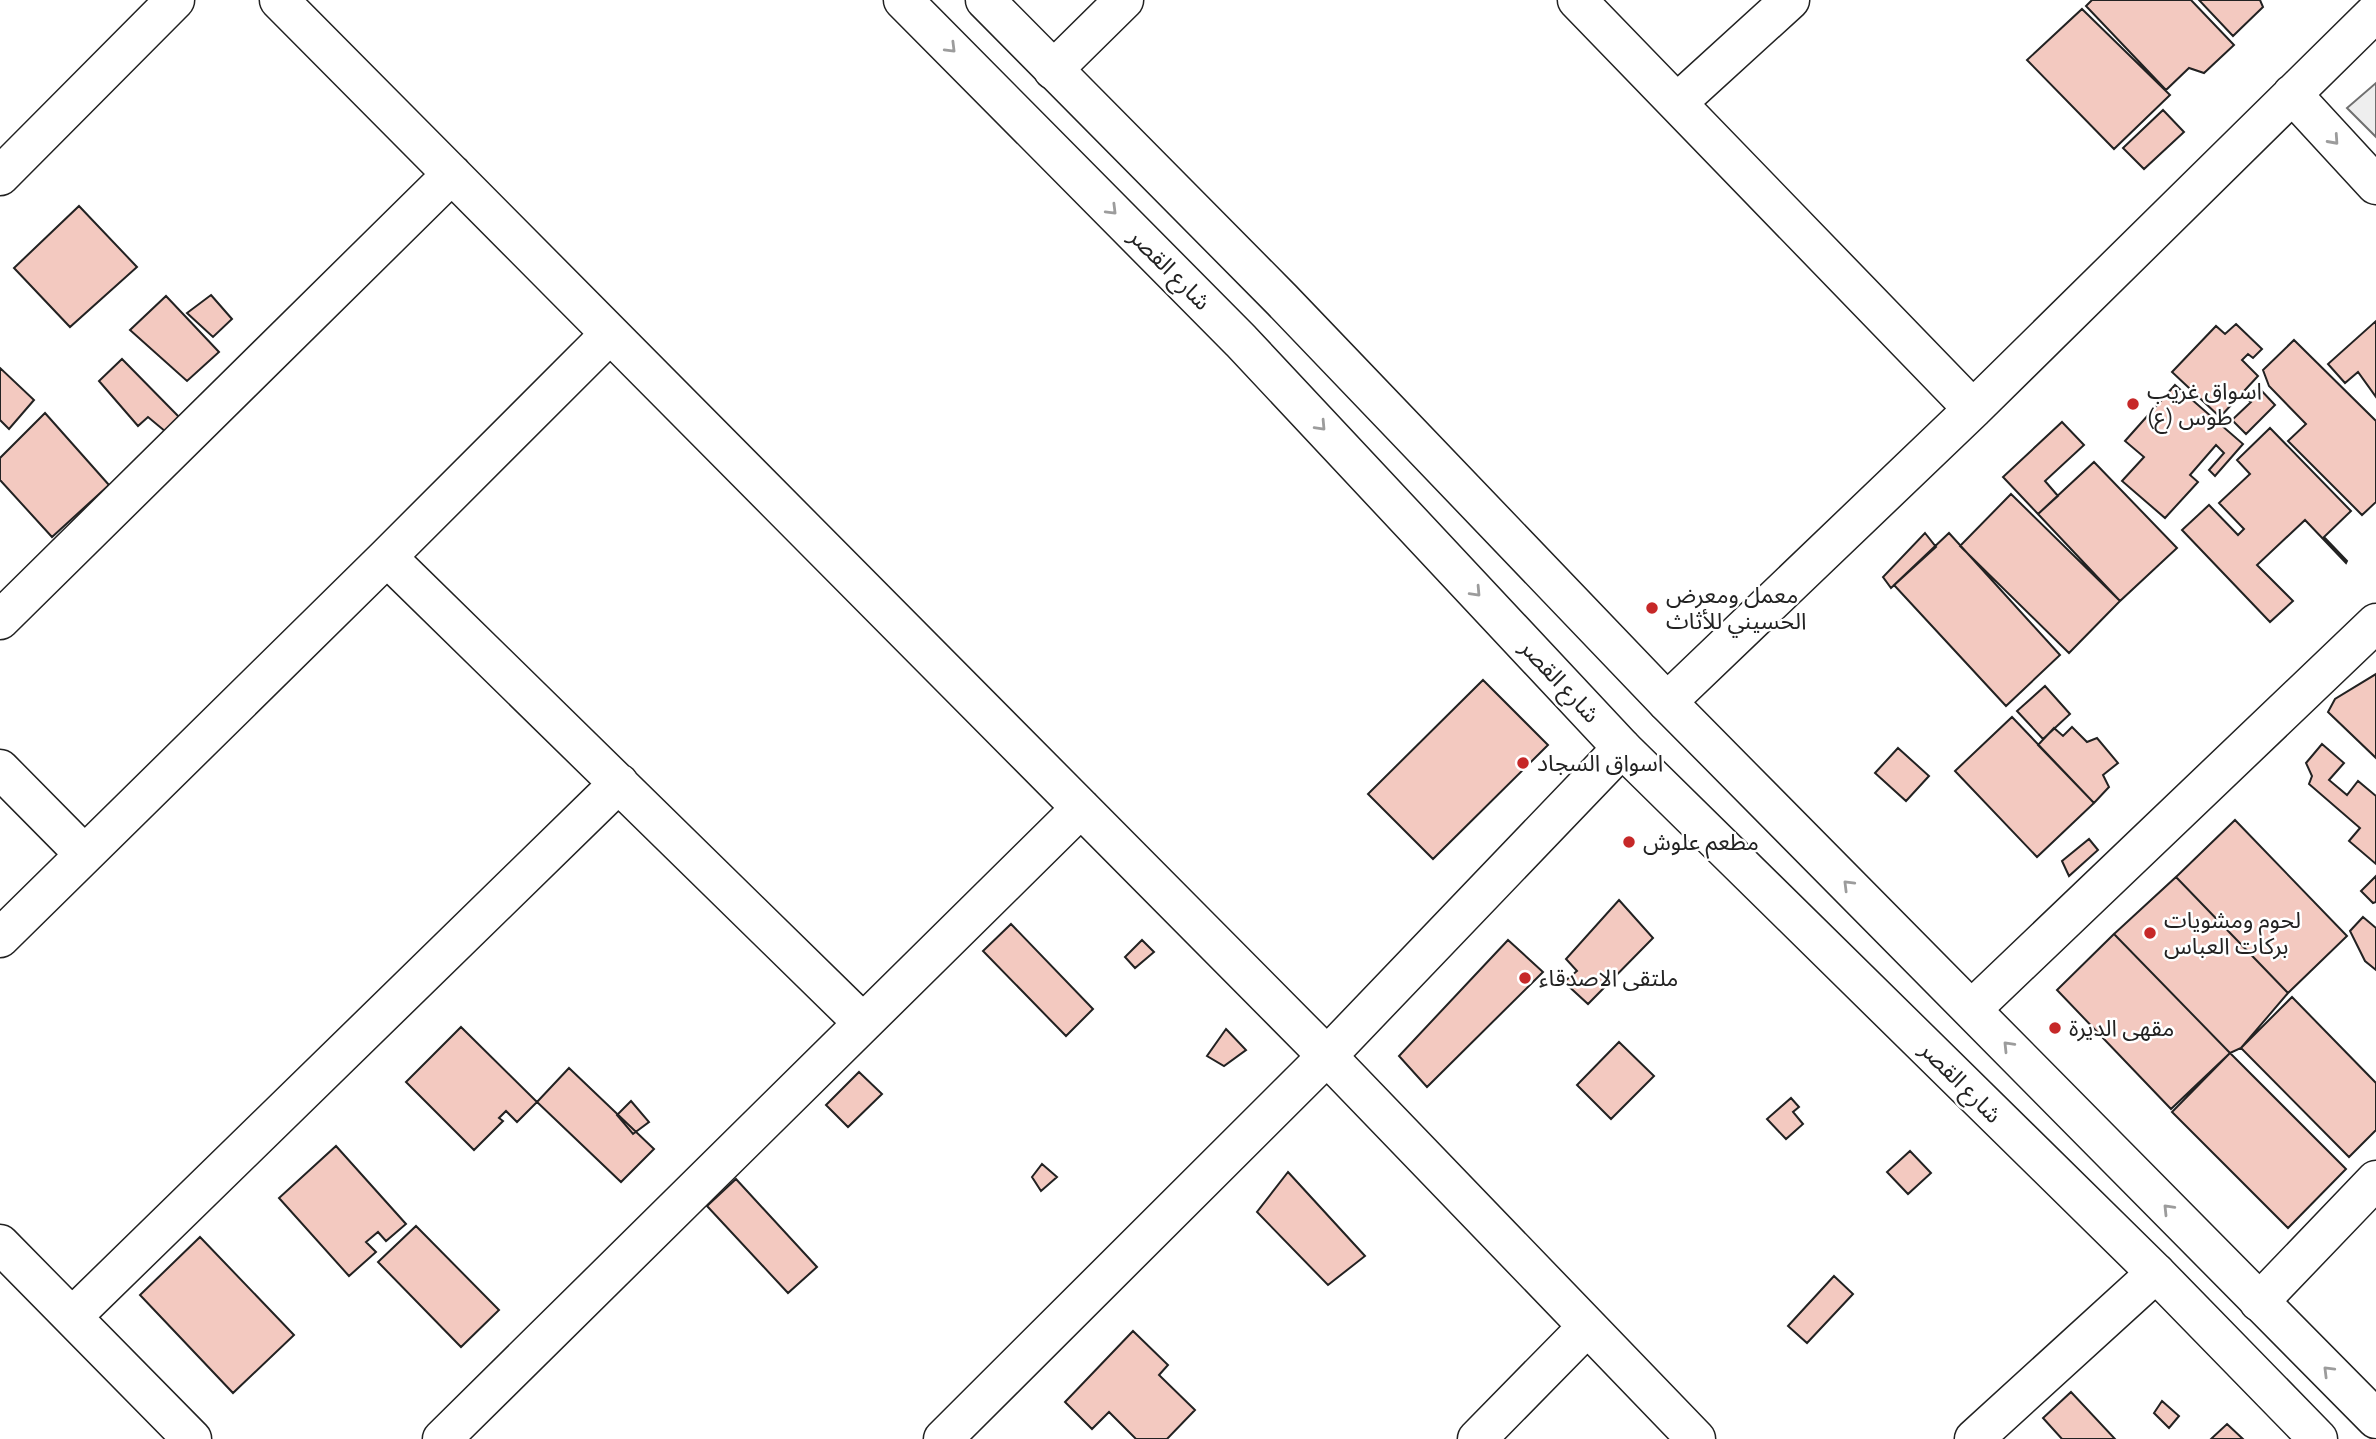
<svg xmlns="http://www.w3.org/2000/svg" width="2376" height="1439" font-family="Ubuntu,'Noto Sans Arabic',sans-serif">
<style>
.green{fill:#eee;stroke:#6f6f6f;stroke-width:2}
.building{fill:#f3c9c0;stroke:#222;stroke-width:2}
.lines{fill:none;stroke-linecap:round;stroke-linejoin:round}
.street-casing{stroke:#222;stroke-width:41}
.secondary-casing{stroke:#222;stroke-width:41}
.street{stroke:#fff;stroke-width:38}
.secondary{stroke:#fff;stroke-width:38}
.oneway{stroke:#9c9c9c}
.poi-dot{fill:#c62828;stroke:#fff;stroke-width:2.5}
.labels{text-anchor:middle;stroke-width:5;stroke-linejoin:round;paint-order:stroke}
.street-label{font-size:23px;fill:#222;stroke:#fff}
.poi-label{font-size:23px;fill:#222;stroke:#fff;text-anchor:start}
</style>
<rect width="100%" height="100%" fill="#fff"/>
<path class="green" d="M2376 83V137L2347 108Z"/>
<path class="building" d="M2092 0H2191L2234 45 2204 73 2189 68 2166 90 2086 6Z
M2199 0H2260L2263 7 2233 36Z
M2082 9 2170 95 2114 149 2027 60Z
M2163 110 2184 132 2144 169 2123 148Z
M79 206 137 267 70 327 14 268Z
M211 295 232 319 213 337 187 313Z
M166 296 219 352 187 381 130 330Z
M2376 321V397L2358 372 2345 383 2328 364Z
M2236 324 2262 349 2253 358 2248 354 2242 360 2258 376 2220 417 2172 372 2216 326 2225 334Z
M2294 340 2376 421V502L2362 515 2288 441 2306 424 2269 386 2263 370Z
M122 359 181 419 166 432 148 417 138 426 99 381Z
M0 368 34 400 9 429 0 420Z
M2175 385 2243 444 2215 476 2209 470 2224 453 2216 445 2190 475 2198 482 2165 518 2122 481 2144 457 2125 441Z
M2258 387 2275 405 2246 434 2232 420 2251 402 2246 398Z
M45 413 109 485 52 537 0 480V458Z
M2062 422 2084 445 2045 481 2058 496 2038 514 2003 477Z
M2270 428 2351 511 2324 537 2347 561 2346 563 2305 520 2257 565 2293 601 2270 622 2182 530 2209 505 2238 535 2244 529 2219 503 2250 474 2237 460Z
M2094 462 2177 548 2120 601 2038 514Z
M2011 494 2120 601 2069 653 1960 546Z
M1925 533 1936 547 1891 588 1883 577Z
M1949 533 2060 655 2006 706 1894 585Z
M2376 674V758L2328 712 2335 699Z
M1483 680 1548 745 1433 859 1368 794Z
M2045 686 2070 714 2043 739 2017 711Z
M2012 717 2094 803 2037 857 1955 771Z
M2072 727 2087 742 2097 738 2118 763 2103 775 2109 787 2094 803 2038 745 2054 728 2063 736Z
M2322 744 2344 763 2329 780 2347 795 2358 781 2376 796V864L2349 841 2360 828 2309 784 2312 776 2306 763Z
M1898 748 1929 776 1906 801 1875 773Z
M2235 820 2347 936 2288 993 2176 877Z
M2089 839 2098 850 2069 876 2062 861Z
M2376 876V902L2373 903 2361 891Z
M2176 877 2288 993 2241 1048 2230 1053 2114 934Z
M1619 900 1653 938 1588 1004 1564 982 1577 971 1566 959Z
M2363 917 2376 928V970L2365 961 2350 931Z
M1011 924 1093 1009 1066 1036 983 951Z
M2114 934 2230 1053 2171 1109 2057 990Z
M1142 940 1154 952 1135 968 1125 957Z
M1508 940 1543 972 1427 1087 1399 1056Z
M2292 997 2376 1083V1130L2349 1157 2241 1048Z
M461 1027 537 1102 517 1122 506 1111 499 1118 503 1121 474 1150 406 1082Z
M1226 1029 1246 1050 1224 1066 1207 1056Z
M1619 1042 1654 1076 1611 1119 1577 1085Z
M2230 1053 2346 1169 2288 1228 2172 1112Z
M569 1068 654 1149 621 1182 537 1102Z
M859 1072 882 1094 848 1127 826 1105Z
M1791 1098 1799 1107 1793 1112 1803 1124 1786 1139 1767 1119Z
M631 1101 649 1122 633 1134 617 1115Z
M336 1146 406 1224 386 1241 378 1232 366 1242 376 1252 349 1276 279 1198Z
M1910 1151 1931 1173 1908 1194 1887 1172Z
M1042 1164 1057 1177 1041 1191 1032 1177Z
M1288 1172 1365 1256 1328 1285 1257 1212Z
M736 1179 817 1267 788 1293 707 1206Z
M416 1226 499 1310 461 1347 378 1262Z
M200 1237 294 1335 233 1393 140 1295Z
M1834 1276 1853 1294 1807 1343 1788 1326Z
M1133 1331 1168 1365 1159 1375 1195 1410 1167 1439H1136L1109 1412 1092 1429 1065 1402Z
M2071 1392 2115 1439H2062L2043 1418Z
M2162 1401 2179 1416 2169 1428 2154 1413Z
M2227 1424 2243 1439H2211Z"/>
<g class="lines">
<defs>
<path id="street" d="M279 0 1327 1056 1696 1439
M1577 0 1973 409
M1053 70 1124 0
M2292 94 2376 185
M1677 103 1790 0
M0 176 175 0
M387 557 863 1023
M0 620 452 174
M1667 702 1973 409 2376 12
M0 769 84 854
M0 938 387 557 610 334
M1972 1009 2376 623
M0 1244 192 1439
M2259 1302 2376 1180
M72 1317 619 783
M442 1439 1081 808
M943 1439 1327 1056 1622 748
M1477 1439 1587 1327
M1974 1439 2156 1273"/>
<path id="secondary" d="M903 0 1241 341 1622 748 2156 1273 2318 1439
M985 0 1282 300 1667 702 2376 1419"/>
</defs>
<use href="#street" class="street-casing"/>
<use href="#secondary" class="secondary-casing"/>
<use href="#street" class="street"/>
<use href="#secondary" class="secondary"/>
</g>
<defs><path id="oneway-chevron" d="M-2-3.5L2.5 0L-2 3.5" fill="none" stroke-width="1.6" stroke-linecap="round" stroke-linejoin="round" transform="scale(1.75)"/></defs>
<g class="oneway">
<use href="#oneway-chevron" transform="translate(951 48) rotate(45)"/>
<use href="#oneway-chevron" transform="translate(2334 140) rotate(48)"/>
<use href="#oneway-chevron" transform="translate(1112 210) rotate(45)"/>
<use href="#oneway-chevron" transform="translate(1321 426) rotate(47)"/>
<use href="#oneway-chevron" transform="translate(1476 592) rotate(47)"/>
<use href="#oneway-chevron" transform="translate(1848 885) rotate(-135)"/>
<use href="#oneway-chevron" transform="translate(2008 1046) rotate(-134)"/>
<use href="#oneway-chevron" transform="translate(2168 1209) rotate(-134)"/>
<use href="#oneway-chevron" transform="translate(2328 1371) rotate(-135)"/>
</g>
<g class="poi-dot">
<circle cx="2133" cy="404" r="7"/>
<circle cx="1652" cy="608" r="7"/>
<circle cx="1523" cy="763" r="7"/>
<circle cx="1629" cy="842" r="7"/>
<circle cx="2150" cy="933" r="7"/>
<circle cx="1525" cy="978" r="7"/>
<circle cx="2055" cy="1028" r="7"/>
</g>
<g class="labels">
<g class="street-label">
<text transform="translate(1170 269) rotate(45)" y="8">شارع القصر</text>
<text transform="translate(1560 681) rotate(47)" y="8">شارع القصر</text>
<text transform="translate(1961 1082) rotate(45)" y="8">شارع القصر</text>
</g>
<g class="poi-label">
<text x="2147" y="399">اسواق غريب<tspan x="2147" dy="26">طوس (ع)</tspan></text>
<text x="1666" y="603">معمل ومعرض<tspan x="1666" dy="26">الحسيني للأثاث</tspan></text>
<text x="1537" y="771">اسواق السجاد</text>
<text x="1643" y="850">مطعم علوش</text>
<text x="2164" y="928">لحوم ومشويات<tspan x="2164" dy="26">بركات العباس</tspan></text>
<text x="1539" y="986">ملتقى الاصدقاء</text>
<text x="2069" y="1036">مقهى الديرة</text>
</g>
</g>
</svg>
